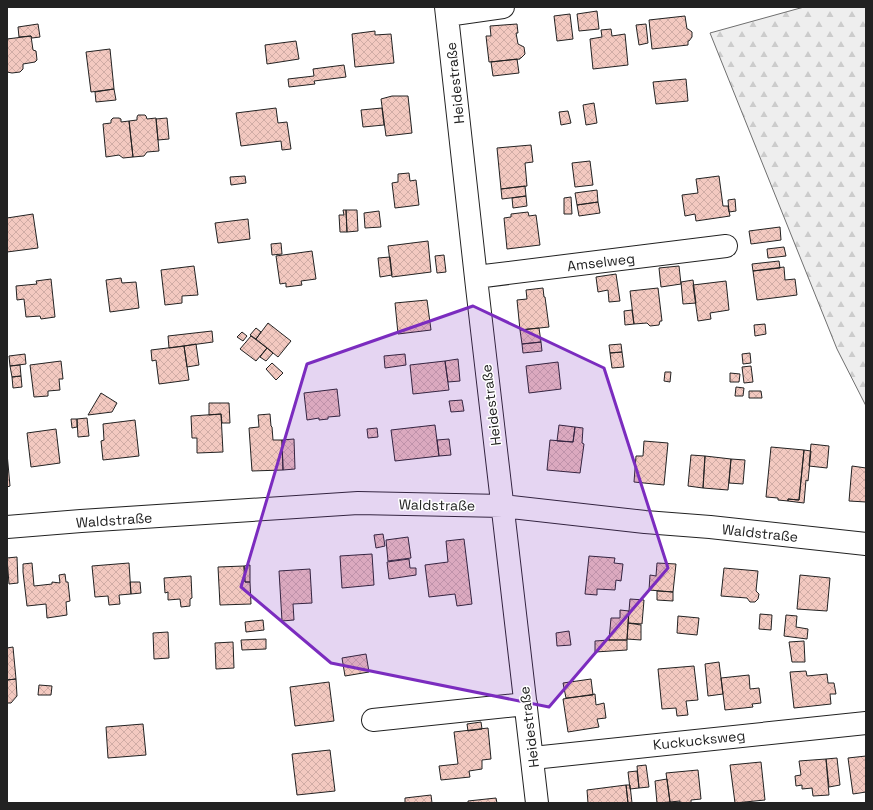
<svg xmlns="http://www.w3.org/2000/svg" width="873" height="810" font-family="'Space Grotesk',sans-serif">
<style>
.forest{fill:url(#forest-firs);stroke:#6f6f6f}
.building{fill:url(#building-cross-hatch);stroke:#222}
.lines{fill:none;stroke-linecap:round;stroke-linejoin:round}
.minor-casing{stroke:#222;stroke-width:24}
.minor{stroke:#fff;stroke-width:22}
.marked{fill:#7b2cbf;fill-opacity:0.2;stroke:#7b2cbf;stroke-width:3;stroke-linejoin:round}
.labels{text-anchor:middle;stroke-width:3;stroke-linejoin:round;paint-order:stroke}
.street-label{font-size:14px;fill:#222;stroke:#fff}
</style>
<defs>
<pattern id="forest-firs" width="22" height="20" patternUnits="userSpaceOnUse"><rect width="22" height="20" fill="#eee"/><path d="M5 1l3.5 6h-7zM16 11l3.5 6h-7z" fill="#ccc"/></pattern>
<pattern id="building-cross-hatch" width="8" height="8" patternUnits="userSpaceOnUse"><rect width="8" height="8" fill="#f3c9c0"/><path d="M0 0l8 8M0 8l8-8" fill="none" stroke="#d0aca5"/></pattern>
</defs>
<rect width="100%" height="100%" fill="#fff"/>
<path class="forest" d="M804 7H866V406L837 349 710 33Z"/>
<path class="building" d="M597 11 599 29 579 31 577 14Z
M570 14 573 39 557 41 554 16Z
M685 16 687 29H688L692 32V37L689 41H688V45L652 49 649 20Z
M38 24 40 37 32 38 31 36 19 37 18 27Z
M517 24 518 33H516L518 44 524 47 525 54 521 58H520V59L489 62 486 36H491L490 26Z
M646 24 648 43 639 45 636 25Z
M611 29 612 36 625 34 628 65 593 69 590 39 602 37 601 30Z
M375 31V35L391 34 394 63 355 67 352 34Z
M31 36 33 50 36 51 37 60 35 62 23 64V69L20 72 12 73 7 72V39Z
M296 41 299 59 267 64 265 45Z
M110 49 114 89 91 92 86 52Z
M517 59 519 73 493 76 491 62Z
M344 65 346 77 314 81 315 84 289 87 288 79 314 76 313 69Z
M686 79 688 101 656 104 653 82Z
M114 89 116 100 96 102 95 92Z
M392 96H408L412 133 386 136 381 99Z
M594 103 597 123 586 125 583 105Z
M276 108 278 123 287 122 291 149 282 150 281 141 241 146 236 113Z
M382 108 384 125 363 127 361 110Z
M568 111 571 123 561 125 559 112Z
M138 115H145L146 116 147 119 156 118 159 151 147 152 144 156 133 157 129 121 137 120V117Z
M113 118H119L121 119V122L129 121 133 157 123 158 119 155 106 157 103 124 111 123V120Z
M167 118 169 139 158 140 156 119Z
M531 145 533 162 525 163 527 186 501 189 497 148Z
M590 161 593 185 575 187 572 163Z
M409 173 410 181 416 180 419 205 395 208 392 183 398 182V174Z
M245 176 246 183 231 185 230 177Z
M719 176 723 206H728L730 216 696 221 695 214 685 216 682 195 698 193 696 179Z
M525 186 526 196 502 199 501 189Z
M597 190 598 202 577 205 575 193Z
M526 196 527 206 513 208 512 198Z
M571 197 572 214H564V198Z
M735 199 736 211 729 212 728 200Z
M598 202 600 213 579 216 577 205Z
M343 210H346L347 232H340L339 215H344Z
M346 210H357L358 231 347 232Z
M379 211 381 227 365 228 364 213Z
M528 212 529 216 536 215 540 245 507 249 504 218 511 217V214Z
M33 214 38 248 7 252V218Z
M248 219 250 239 218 243 215 223Z
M780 227 781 240 751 244 749 231Z
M428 241 431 272 392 277 388 246Z
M281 243 282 254 272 255 271 244Z
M784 247 786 256 768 258 767 249Z
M312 251 316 279 301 281 302 285 286 287V283L280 284 276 256Z
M444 255 446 272 437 273 435 256Z
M390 257 392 275 380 277 378 258Z
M779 261 780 268 753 271 752 264Z
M194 266 198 295 182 296V303L165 305 161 270Z
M679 266 681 284 661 287 659 268Z
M784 267 785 280 795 279 797 295 757 300 753 271Z
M616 274 620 301 609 302 608 290 598 292 596 277Z
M121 278 122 283 136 282 139 308 110 312 106 280Z
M51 279 55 317 41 319 40 316 26 317 24 299 17 300 16 286 37 284 36 281Z
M693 280 696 303 683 304 681 282Z
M726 281 729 310 710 313 711 319 698 321 693 285Z
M543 288 544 297H545L549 327 520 330 517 300 527 299 526 290Z
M658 288 662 321H660L659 325 650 326 647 323 634 324 630 291Z
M427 300 431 330 398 334 395 303Z
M632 310 634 324 625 325 624 311Z
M268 323 291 341 278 357 256 339Z
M765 324 766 334 755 336 754 325Z
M256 328 261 332 256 339 250 335Z
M539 328 541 342 522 344 520 330Z
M212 331 213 342 169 348 168 336Z
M242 332 247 336 243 341 237 337Z
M251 336 267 348 256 361 240 349Z
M541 342 542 351 523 353 522 344Z
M196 344 199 365 187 367 184 346Z
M621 344 622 352 610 353 609 345Z
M184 346 189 380 159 384 156 360 152 361 151 350Z
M267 348 273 353 266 361 260 357Z
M622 352 624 367 612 368 610 353Z
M750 353 751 363 743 364 742 354Z
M25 354 26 364 10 366 9 356Z
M405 354 406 365 385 368 384 356Z
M458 359 460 381 448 382 445 361Z
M61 361 63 379H59L60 390 48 391V396L34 397 30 365Z
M445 361 449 390 413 394 410 365Z
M558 362 561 389 529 393 526 366Z
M272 363 283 373 276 380 266 369Z
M20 365 21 376 12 377 10 366Z
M751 366 753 382 744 383 742 367Z
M665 372H671L670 382 664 381Z
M730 373 740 374 739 382H730Z
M21 376 22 387 13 388 12 377Z
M736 387 744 388 743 396H735Z
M337 389 340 416 328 417V419L319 420V418L307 420 304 393Z
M749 391H761L762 398H749Z
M101 393 117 403 112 412 88 415Z
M462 400 464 411 451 412 449 401Z
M209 403H229L230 423H222L221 414 209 415Z
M221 414 223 452 197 453V438H192L191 416Z
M270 414 271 426 272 427 273 440H282L283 470 252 471 249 428 259 427 258 415Z
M87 418 89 436 78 437 77 419Z
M71 419H77V427L72 428Z
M135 420 139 456 103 460 101 441 104 440 103 424Z
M435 425 439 456 395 461 391 430Z
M559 425 575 427 573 442 557 441Z
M575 427 583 428 582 443 584 444 580 473 547 470 550 440 573 442Z
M377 428 378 437 368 438 367 429Z
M56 429 60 463 31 467 27 433Z
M294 439 295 469 283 470 282 440Z
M449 439 451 455 439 456 437 440Z
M644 441 668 443 664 485 634 482 636 456H643Z
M811 444 829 446 827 468 809 466Z
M771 447 804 450 799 500 788 499V501L778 500V498L766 497Z
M804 450 811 451 808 481 806 480 804 503 788 501V499L799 500Z
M7 453 10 486 7 487Z
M691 455 705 456 703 488 688 486Z
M705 456 731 459 728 490 703 488Z
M731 459 745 460 743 484 729 483Z
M852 466 866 468V502L849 501Z
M383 534 385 546 376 548 374 535Z
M408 537 411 558 388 561 386 540Z
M464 539 472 604 457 606 455 594 429 597 425 565 448 562 446 541Z
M372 554 374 585 342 588 340 556Z
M589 556 615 558 614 563 623 564 621 581 616 580 615 590 597 589V595L585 594Z
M17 557 18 583 9 584 7 558Z
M409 559 410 568H416V575L389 579 387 562Z
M32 563 34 586 52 584V582L60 583 59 575 65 574 66 582H68L70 601 66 602 67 615 47 618 46 604 27 606 23 572V564Z
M129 563 131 594 119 595 120 604 109 605 108 596 95 597 92 566Z
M657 563 676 564 673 592 649 590 650 575 656 576Z
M250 565V582H245L244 566Z
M244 566 245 582H250L251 604 220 605 218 567Z
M724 568 758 571 756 591 759 594 758 599 755 602H750L747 598 721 596Z
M310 569 312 603 293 604 294 620 282 621 279 571Z
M800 575 830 578 827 611 797 609Z
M191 576 192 598 190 599V606L181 607 180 599 168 600V592L165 593 164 578Z
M130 582H140L141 593 131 594Z
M657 591 673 592V601L657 600Z
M630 599 644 600 642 624 628 623Z
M620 610 629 611 627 640H609L611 618H620Z
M760 614 772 615 771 630 759 629Z
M786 615 797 616 796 627 808 629 807 639 784 636Z
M678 616 699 618 697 635 677 633Z
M263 620 264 630 246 632 245 622Z
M628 623 641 625V640L627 639Z
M569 631 571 645 557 646 556 633Z
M168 632 169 658 154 659 153 633Z
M266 639V649L242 650 241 640Z
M609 640H627V650L595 652V641Z
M804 641 805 662H792L789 642Z
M233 642 234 668 216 669 215 643Z
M13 647 16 679 7 680V648Z
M366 654 369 672 345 676 342 658Z
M719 662 723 694 708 696 705 664Z
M694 666 698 700 686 701 688 715 677 716 676 708 662 709 658 669Z
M806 671 807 676 827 674 828 683H834L836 694H830L831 704 794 708 790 672Z
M749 675 750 689 759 688 761 703 752 704 753 707 725 710 721 678Z
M16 679 17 696 11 703H7V680Z
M591 679 593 695 566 698 563 683Z
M329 682 334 721 295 726 290 687Z
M39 685 52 686 51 695H38Z
M595 694 596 705 604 703 606 718 597 719 599 727 568 732 563 699Z
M481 722 482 729 468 731 467 724Z
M143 724 146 755 108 758 106 727Z
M488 728 491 759 482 760V769L469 771 470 777 441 780 439 766 458 764 454 732Z
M330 750 335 791 297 795 292 754Z
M866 756V792L853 794 848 758Z
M837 758 840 785 829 787 826 759Z
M826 759 829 795 813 796 812 788 802 789V785L796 786 795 776 801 775 799 761Z
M761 762 765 800 735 803 730 765Z
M646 765 649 787 639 788 637 766Z
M698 770 701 799 691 800V803H680V801L670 802 666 773Z
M637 771 639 788 630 789 628 772Z
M667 779 670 802 657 803 655 781Z
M626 785 628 803H588L587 790Z
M626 785H630L632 803H628Z
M431 795 432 803H405V798Z
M496 798 497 803H468V801Z"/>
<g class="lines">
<defs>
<path id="minor" d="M446 7 477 287 537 803
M447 15 503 7
M476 277 726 246
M7 527 81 521 358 503 503 506 645 522 710 527 866 544
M373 720 526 704
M533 758 866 723"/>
</defs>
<use href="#minor" class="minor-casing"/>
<use href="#minor" class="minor"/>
</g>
<path class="marked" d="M473 306 604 368 668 568 549 707 331 663 241 587 307 364Z"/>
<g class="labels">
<g class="street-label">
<text transform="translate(455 83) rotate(-96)" y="5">Heidestraße</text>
<text transform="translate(601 262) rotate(-7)" y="5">Amselweg</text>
<text transform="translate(491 405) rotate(-97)" y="5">Heidestraße</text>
<text transform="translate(437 505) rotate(1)" y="5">Waldstraße</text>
<text transform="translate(114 520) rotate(-4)" y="5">Waldstraße</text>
<text transform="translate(760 533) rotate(6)" y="5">Waldstraße</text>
<text transform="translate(529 727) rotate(-97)" y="5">Heidestraße</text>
<text transform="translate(699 740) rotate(-6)" y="5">Kuckucksweg</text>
</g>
</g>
<rect width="873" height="810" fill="none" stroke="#222222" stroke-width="16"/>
</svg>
